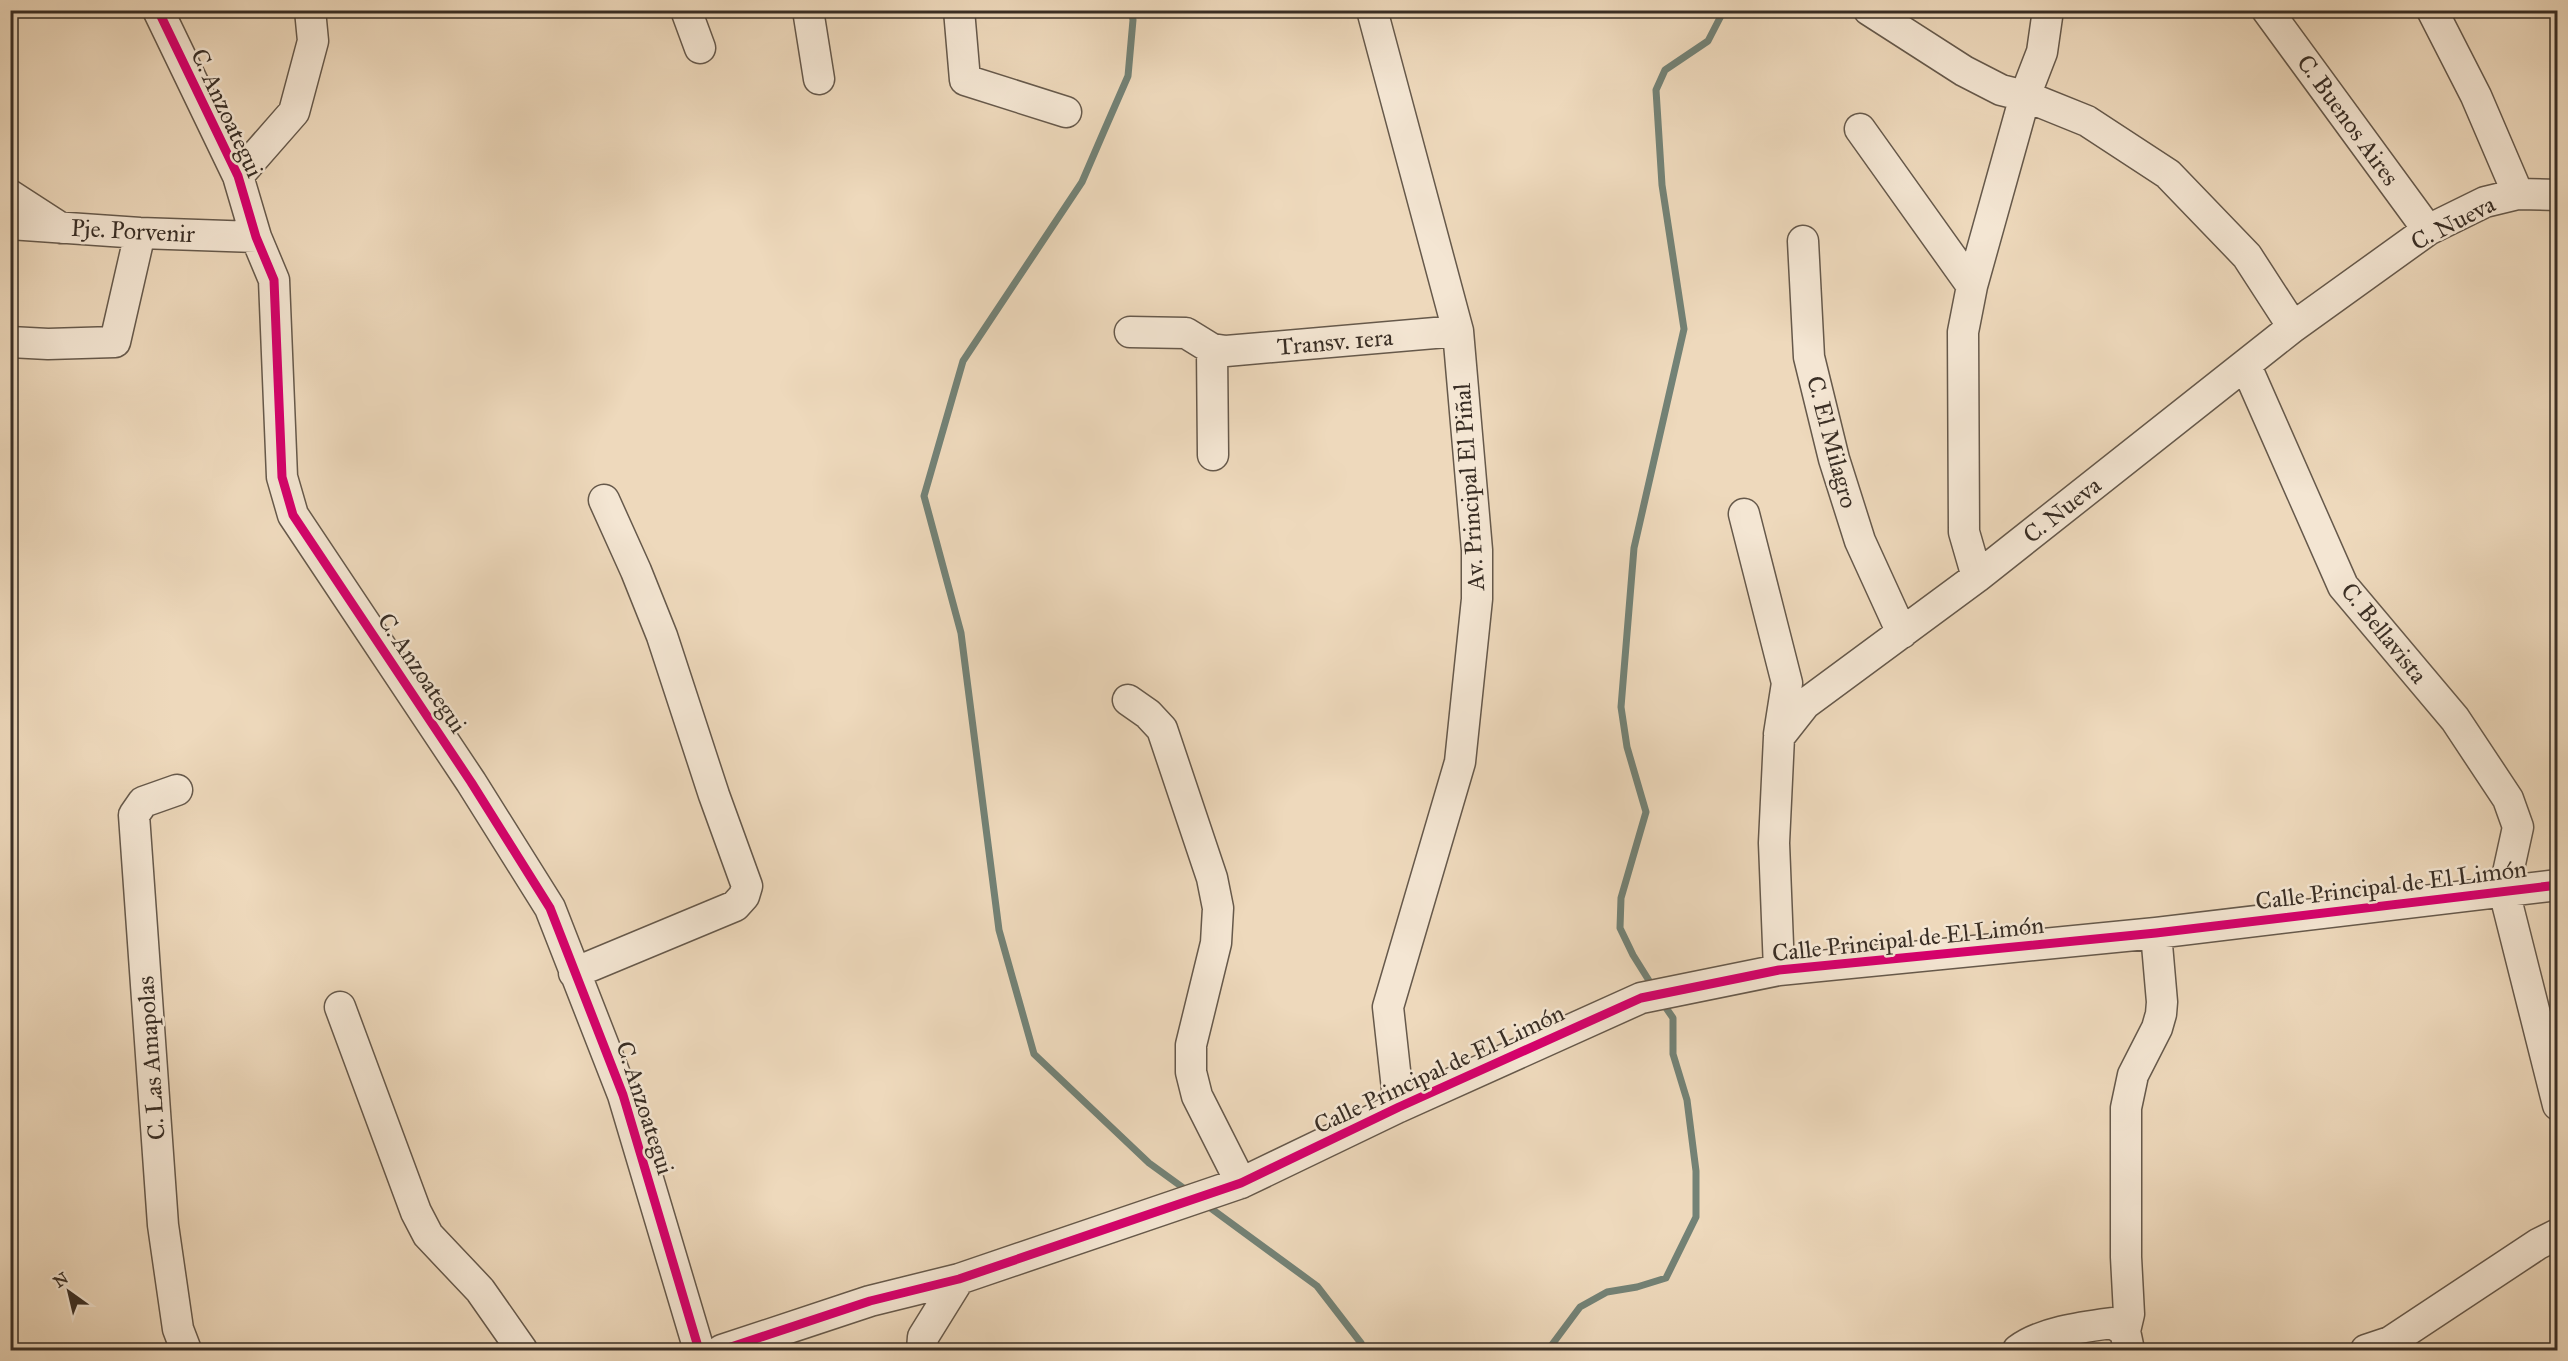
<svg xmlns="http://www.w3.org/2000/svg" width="2568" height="1361" font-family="'IM FELL Great Primer',serif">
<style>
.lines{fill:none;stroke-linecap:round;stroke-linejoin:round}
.stream{stroke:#738276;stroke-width:7}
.minor-casing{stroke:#66594b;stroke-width:33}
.minor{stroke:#f4e6d3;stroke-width:30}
.cycleway-casing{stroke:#f4e6d3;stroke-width:13}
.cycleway{stroke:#d6006c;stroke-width:9}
.labels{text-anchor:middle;stroke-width:5;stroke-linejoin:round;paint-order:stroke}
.street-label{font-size:24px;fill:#392e25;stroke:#f4e6d3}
</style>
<rect width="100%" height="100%" fill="#eed9bc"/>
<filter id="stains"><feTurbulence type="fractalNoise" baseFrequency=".00333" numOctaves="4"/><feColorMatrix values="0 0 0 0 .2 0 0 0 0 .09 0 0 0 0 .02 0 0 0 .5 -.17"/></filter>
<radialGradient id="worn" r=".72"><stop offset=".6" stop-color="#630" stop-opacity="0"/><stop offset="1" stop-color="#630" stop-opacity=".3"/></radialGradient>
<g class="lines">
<path class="stream" d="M1131 10 1133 20 1128 76 1104 131 1082 182 963 361 924 496 961 633 999 930 1034 1054 1149 1163 1189 1192
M1653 987 1633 955 1620 928 1621 898 1646 812 1627 747 1621 707 1634 548 1684 329 1662 185 1656 90 1665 70 1708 41 1724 10
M1205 1204 1317 1286 1361 1343 1364 1350
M1548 1350 1580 1307 1607 1292 1637 1287 1666 1278 1696 1217V1171L1687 1100 1673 1054V1018L1662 1002"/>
<defs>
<path id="minor" d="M158 10 238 176 256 237 274 280 282 477 293 515 471 782 550 908 623 1095 699 1350
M686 10 700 48
M808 10 819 79
M959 10 965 80 1066 112
M1372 10 1458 331 1477 550V599L1460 762 1388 1007 1399 1107
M1869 10 1964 71 2001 90 2025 96 2087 121 2168 174 2247 256 2293 327
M2267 10 2428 230
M2432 10 2476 96 2518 194
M1860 129 1972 286
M238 176 294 112 313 41 310 10
M10 195 61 228
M10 224 140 233 256 237
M1803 241 1809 357 1834 459 1860 541 1902 633
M1130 332 1186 333 1212 349 1226 351 1458 331
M10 342 48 344 115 342 140 233
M1212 349 1213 455
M2246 366 2343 586 2455 719 2508 799 2518 827 2504 891 2558 1105
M1744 514 1787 683 1779 734
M1977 577 1964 532 1963 332 1972 286 2025 96 2042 52 2048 10
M1128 700 1148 714 1162 729 1212 878 1218 908 1216 943 1191 1045V1072L1197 1096 1241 1183
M177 790 143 802 134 815 163 1225 178 1329 186 1350
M1779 970 1774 843 1779 737 1805 704 1977 577 2293 327 2428 230 2485 202 2518 194 2558 195
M574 973 735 906 744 896 747 886 714 795 662 636 636 571 604 500
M340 1007 416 1212 428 1235 480 1290 522 1350
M2125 1331 2129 1314 2126 1257V1108L2133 1075 2157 1028 2161 1014 2162 1002 2156 933
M722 1350 870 1301 959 1279 1241 1183 1399 1107 1641 998 1779 970 2156 933 2558 885
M922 1350 923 1337 959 1279
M2018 1350C2042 1332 2082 1327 2112 1323L2125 1331 2129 1350
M2366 1350 2390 1342 2538 1244 2558 1234"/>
</defs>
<use href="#minor" class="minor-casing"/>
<use href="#minor" class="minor"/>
<defs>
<path id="cycleway" d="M158 10 238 176 256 237 274 280 282 477 293 515 471 782 550 908 623 1095 699 1350
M722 1350 870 1301 959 1279 1241 1183 1399 1107 1641 998 1779 970 2156 933 2558 885"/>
</defs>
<use href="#cycleway" class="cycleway-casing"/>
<use href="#cycleway" class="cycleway"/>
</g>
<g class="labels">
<g class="street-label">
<text transform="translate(227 113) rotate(65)" y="8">C. Anzoategui</text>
<text transform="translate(2348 120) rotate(54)" y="8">C. Buenos Aires</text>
<text transform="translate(2453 223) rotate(-27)" y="8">C. Nueva</text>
<text transform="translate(133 231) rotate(3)" y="8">Pje. Porvenir</text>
<text transform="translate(1335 342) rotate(-5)" y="8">Transv. 1era</text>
<text transform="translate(1832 442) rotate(75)" y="8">C. El Milagro</text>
<text transform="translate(1469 487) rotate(-94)" y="8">Av. Principal El Piñal</text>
<text transform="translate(2062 510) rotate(-38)" y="8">C. Nueva</text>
<text transform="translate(2384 633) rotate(51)" y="8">C. Bellavista</text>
<text transform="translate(422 673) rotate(56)" y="8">C. Anzoategui</text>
<text transform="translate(2391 885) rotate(-7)" y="8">Calle Principal de El Limón</text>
<text transform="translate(1908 939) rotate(-6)" y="8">Calle Principal de El Limón</text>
<text transform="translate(151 1058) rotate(-94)" y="8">C. Las Amapolas</text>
<text transform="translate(1439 1069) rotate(-25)" y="8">Calle Principal de El Limón</text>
<text transform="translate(645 1108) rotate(72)" y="8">C. Anzoategui</text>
</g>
</g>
<rect width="2568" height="1361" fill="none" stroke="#eed9bc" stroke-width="36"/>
<rect x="12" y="12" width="2544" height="1337" fill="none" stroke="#392e25" stroke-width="3"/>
<rect x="18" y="18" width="2532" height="1325" fill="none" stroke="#392e25" stroke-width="1.5"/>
<g transform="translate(69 1292) rotate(326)" stroke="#f4e6d3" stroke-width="4.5" paint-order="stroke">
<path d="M0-4.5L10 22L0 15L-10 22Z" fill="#392e25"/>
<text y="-9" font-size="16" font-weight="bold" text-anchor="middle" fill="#392e25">N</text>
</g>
<rect width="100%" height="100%" filter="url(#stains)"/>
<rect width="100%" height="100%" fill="url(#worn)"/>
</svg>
